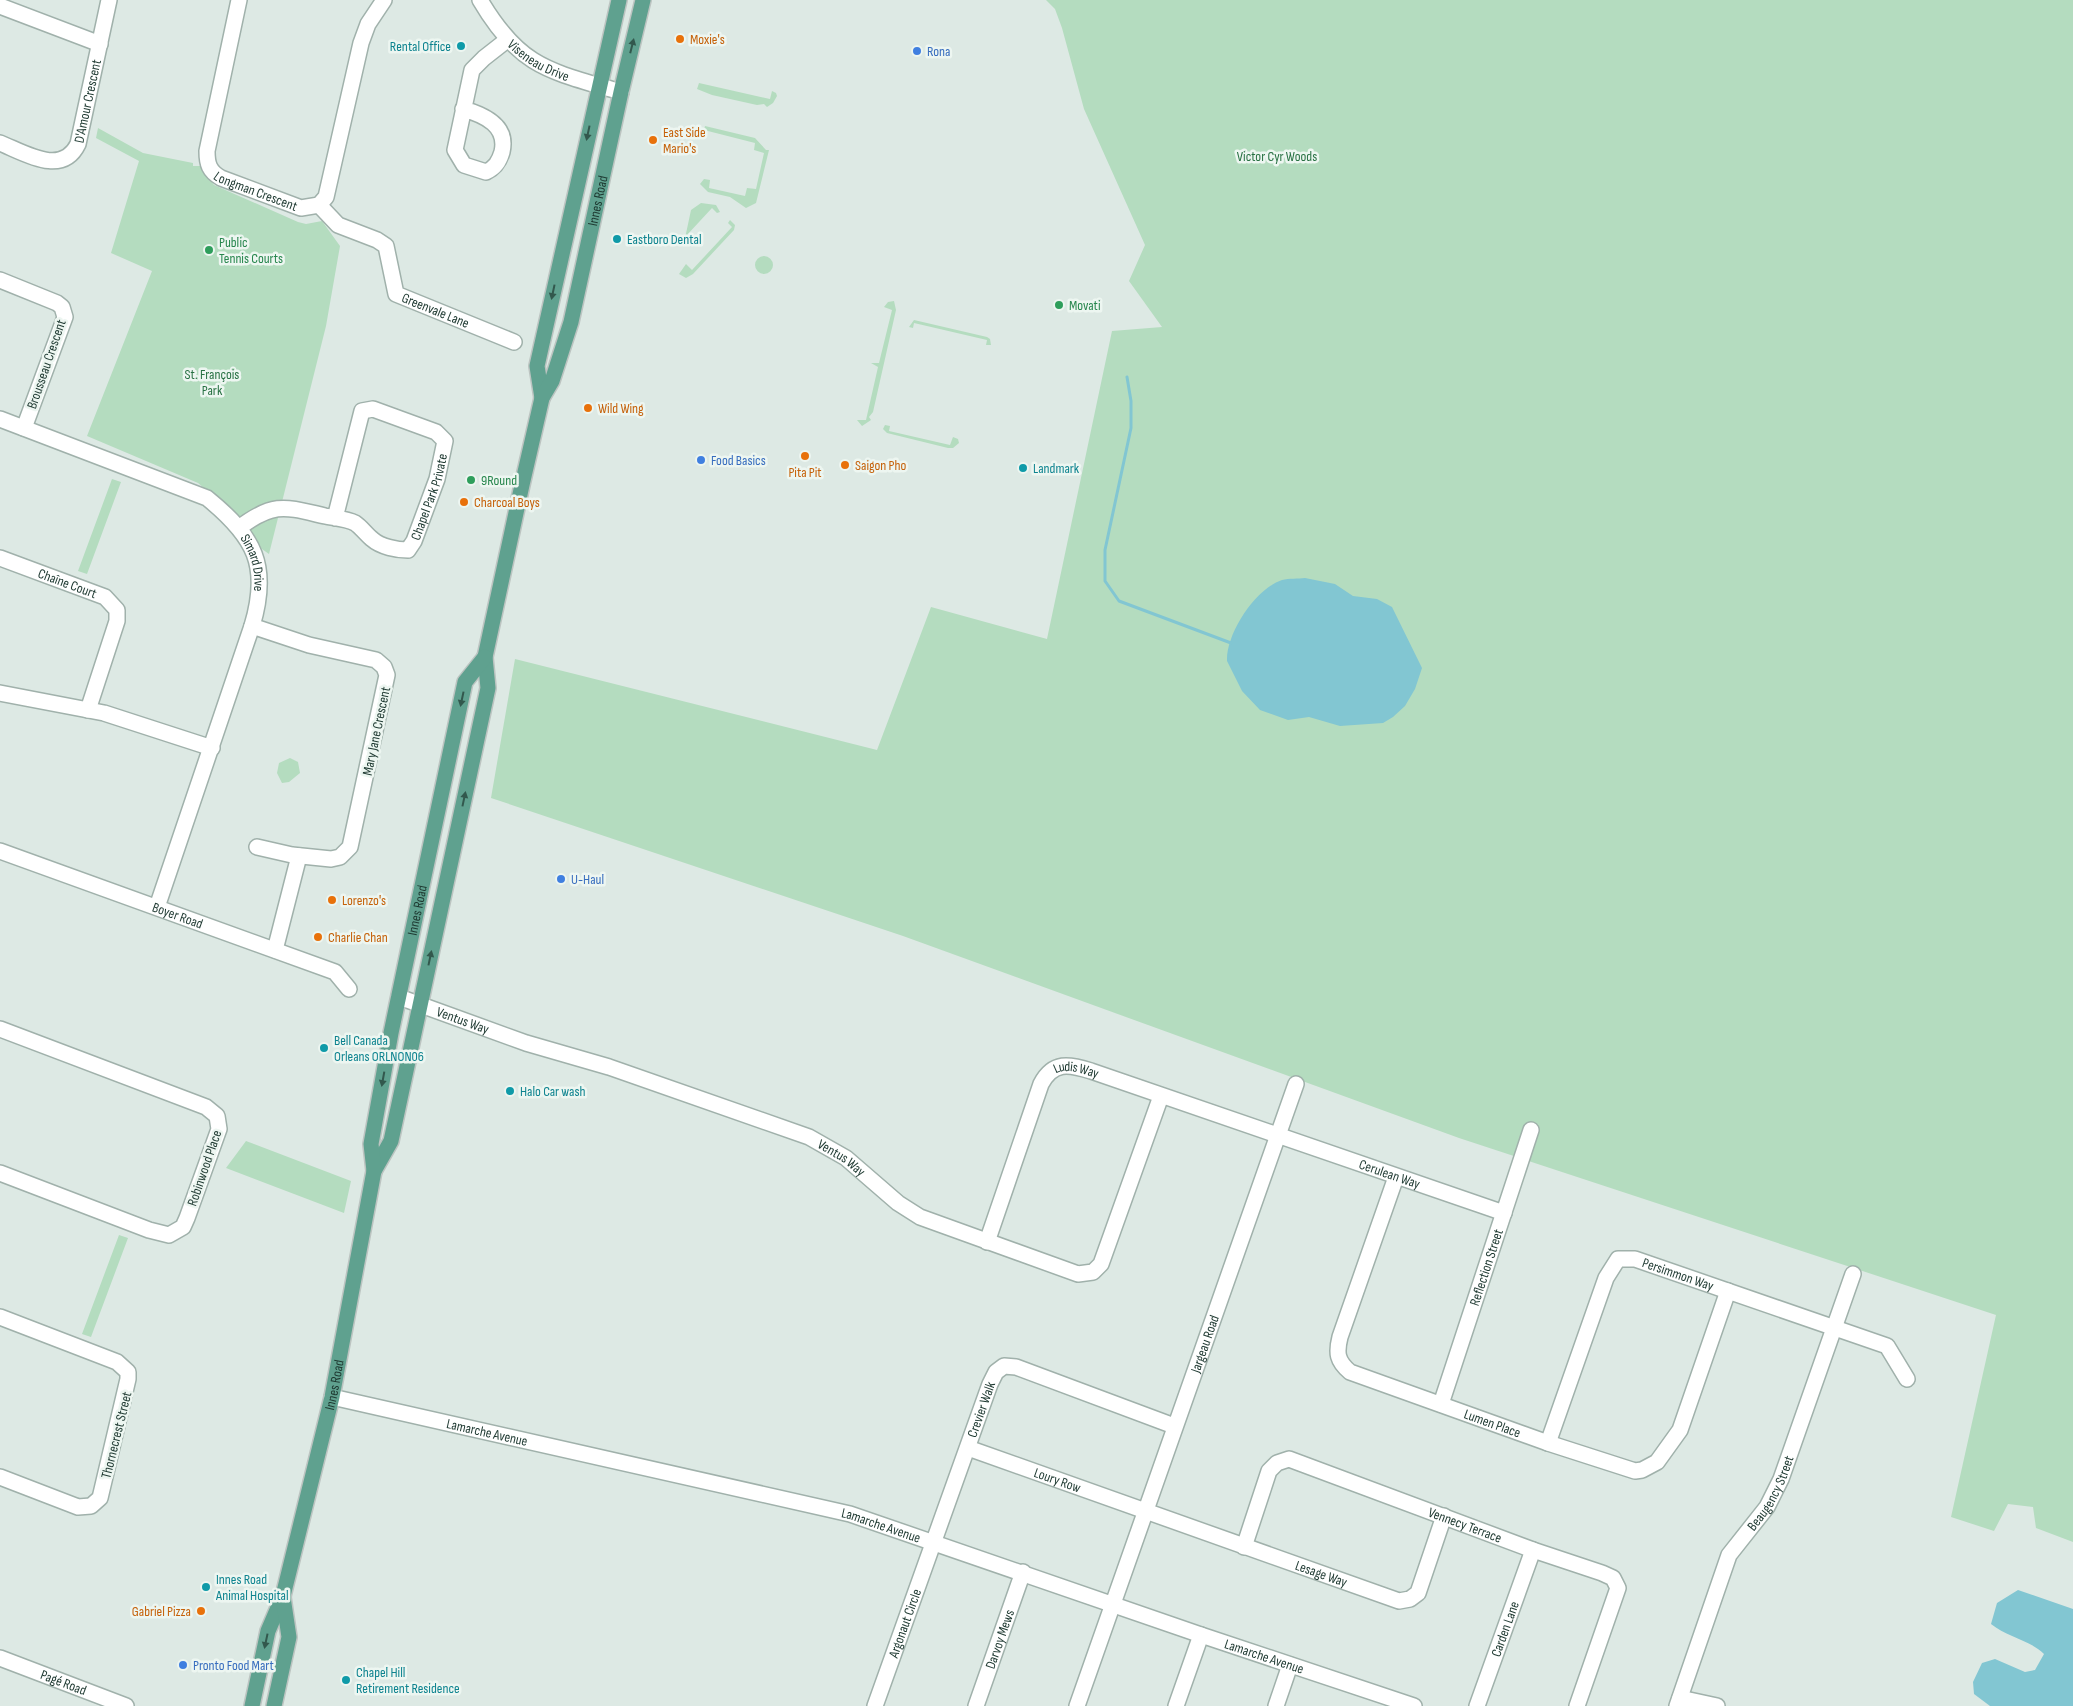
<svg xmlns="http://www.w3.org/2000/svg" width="2073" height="1706" font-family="'Sofia Sans Condensed',sans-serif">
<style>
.green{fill:#b4dcbf}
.water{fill:#82c6d2}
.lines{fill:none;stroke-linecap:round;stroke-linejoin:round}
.stream{stroke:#82c6d2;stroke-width:3}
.minor-casing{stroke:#a0b1ab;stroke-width:18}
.major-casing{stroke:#bcc4c1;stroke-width:18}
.minor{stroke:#fff;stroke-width:15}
.major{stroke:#5fa18f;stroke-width:15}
.oneway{fill:#32584d}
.food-dot{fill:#e8710a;stroke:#edf6f1;stroke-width:2}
.culture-dot{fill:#0f9aa8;stroke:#edf6f1;stroke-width:2}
.shop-dot{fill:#3f7fe0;stroke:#edf6f1;stroke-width:2}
.leisure-dot{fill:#2e9e5b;stroke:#edf6f1;stroke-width:2}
.labels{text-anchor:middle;stroke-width:5;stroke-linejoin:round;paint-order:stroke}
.food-label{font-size:14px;fill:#c56008;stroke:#edf6f1;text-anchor:start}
.culture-label{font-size:14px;fill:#0d838f;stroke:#edf6f1;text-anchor:start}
.shop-label{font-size:14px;fill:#366cbe;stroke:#edf6f1;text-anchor:start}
.street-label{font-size:14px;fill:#1e3931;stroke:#edf6f1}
.park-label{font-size:14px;fill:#287143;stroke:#edf6f1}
.leisure-label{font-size:14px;fill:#27864d;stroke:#edf6f1;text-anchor:start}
</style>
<rect width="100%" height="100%" fill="#dde9e4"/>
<path class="green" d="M1046 0H2073V1542L2036 1528 2033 1507 2008 1504 1994 1531 1951 1517 1996 1315 1459 1138 903 936 491 798 515 659 877 750 931 607 1047 639 1112 331 1162 327 1129 281 1145 245 1084 109 1062 28 1055 9Z
M699 83 770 99 772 91 776 93 777 96 773 103 767 107 764 104 757 105 712 95 697 89Z
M705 126 755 138 766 150H769L756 203 746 208 730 197 708 192 700 184 704 179 710 180 709 188 745 196 747 188 756 189 764 153 754 150 755 143 704 130Z
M98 128 143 153 193 163V166H200L214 185 298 222 306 224 322 221 340 246 326 326 269 554 259 547 234 513 198 483 87 436 152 271 111 253 139 161 96 138Z
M701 203 716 205 720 212 717 213 712 208 687 235 692 241 688 246 685 245 684 243 691 210Z
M730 220 735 225 734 230 693 274 686 278 679 274 686 264 692 270 732 227 728 223Z
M755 265a9 9 0 1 1 18 0a9 9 0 1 1-18 0Z
M894 301 896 310 873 412 869 417 871 420 862 426 857 420H866L878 367 871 363H879L892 310 884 307 888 302Z
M914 320 987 337 990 339 991 345H986L987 340 914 323 913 328 909 327Z
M885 425 890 426 889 431 950 445 953 437 958 439 959 443 953 448H948L887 433 883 429Z
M112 479 121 482 87 574 78 571Z
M290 758 298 762 300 773 289 782 282 783 277 773 279 763Z
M246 1141 351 1181 344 1213 226 1168Z
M119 1235 128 1238 91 1337 82 1334Z"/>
<path class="water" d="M1305 578 1335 584 1353 596 1377 599 1392 607 1422 668 1415 689 1405 706 1393 717 1383 723 1340 726 1309 717 1288 720 1260 710 1242 691 1227 661C1226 634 1255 589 1282 580 1289 578 1298 579 1305 578Z
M2018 1590 2073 1609V1706H1990L1974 1694 1973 1682 1982 1663 1995 1659 2025 1672 2035 1670 2044 1654C2030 1640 2007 1637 1991 1624L1997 1603Z"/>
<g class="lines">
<path class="stream" d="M1127 377 1131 401V428L1105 550V581L1119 601 1231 643"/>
<defs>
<g id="minor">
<path id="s1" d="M239 0 207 151C207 164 209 171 221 178L301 208 319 205 326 197 361 43 368 24 384 0"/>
<path id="s2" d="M480 0C520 68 549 71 621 92"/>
<path d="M0 6 100 44"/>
<path d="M463 109C485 115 508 126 502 152 499 162 495 168 486 172L464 165 455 150 472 70 484 58 507 40"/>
<path id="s3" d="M0 143C25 153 62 177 78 144L109 0"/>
<path id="s4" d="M319 205 338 225 377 240 386 246 396 294 514 342"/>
<path d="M0 280 57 303 62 307 65 317 24 428"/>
<path id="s5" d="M0 419 207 498C255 537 270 566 252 626L157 907"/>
<path id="s6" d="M239 528C274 501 286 507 325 516 335 518 347 519 355 523 361 527 366 534 372 539 381 547 397 550 408 550L414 541 437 479 445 441 436 432 373 409 362 411 335 518"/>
<path id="s7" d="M0 558 105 597 117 610V621L88 710"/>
<path d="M252 626 309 645 376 660 384 667 387 675 350 847 340 857 331 859 292 855 257 847"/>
<path d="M0 693 104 713 212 748"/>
<path id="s8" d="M0 851 335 972 349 989"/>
<path d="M275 950 299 856"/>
<path id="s9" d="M399 997 526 1043 609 1067 809 1137 846 1158 898 1203 920 1217 1078 1274 1093 1272 1101 1264 1161 1096"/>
<path d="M0 1029 206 1107 217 1116 219 1129 187 1218 183 1227 169 1235 149 1230 0 1173"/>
<path id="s10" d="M1396 1177 1340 1337C1336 1353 1337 1361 1350 1372L1548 1443 1635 1471 1642 1470 1657 1462 1680 1430 1728 1291"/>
<path id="s11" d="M987 1242 1041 1084C1053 1061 1069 1064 1091 1071L1504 1213"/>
<path d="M0 1317 117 1362 128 1372V1379L100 1498 91 1506 78 1507 0 1477"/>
<path id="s12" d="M332 1397 850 1514 1201 1635 1414 1706"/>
<path id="s13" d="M1441 1404 1531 1130"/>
<path id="s14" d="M1548 1443 1606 1278 1618 1259H1635L1887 1346 1907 1379"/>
<path id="s15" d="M968 1448 1399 1601 1410 1599 1418 1593 1444 1516"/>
<path id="s16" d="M1244 1547 1269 1471 1277 1463 1289 1459 1533 1550 1602 1573 1613 1578 1618 1588 1577 1706"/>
<path id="s17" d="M0 1658 126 1706"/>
<path d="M1680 1698 1717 1706"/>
<path id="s18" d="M875 1706 990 1384 996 1372 1004 1366 1016 1367 1174 1426"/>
<path id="s19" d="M976 1706 1023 1572"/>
<path id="s20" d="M1077 1706 1296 1084"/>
<path d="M1176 1706 1201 1635"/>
<path d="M1276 1706 1290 1665"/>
<path id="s21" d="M1477 1706 1533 1550"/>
<path id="s22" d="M1677 1706 1729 1555 1767 1507 1781 1479 1853 1274"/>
</g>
<g id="major">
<path d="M542 398 537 366 619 0"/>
<path id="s23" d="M374 1171 391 1141 488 688 485 657 522 485 542 398 552 381 571 322 621 92 643 0"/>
<path id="s24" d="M252 1706 268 1631 283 1596 332 1397 374 1171 371 1144 391 1033 465 682 485 657"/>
<path d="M274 1706 289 1637 283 1597"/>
</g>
</defs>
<use href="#minor" class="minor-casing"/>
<use href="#major" class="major-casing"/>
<use href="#minor" class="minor"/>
<use href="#major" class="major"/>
</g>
<defs><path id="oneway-solid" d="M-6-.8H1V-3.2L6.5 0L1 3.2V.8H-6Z" transform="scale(1.25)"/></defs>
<g class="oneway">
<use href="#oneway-solid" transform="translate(632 46) rotate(-76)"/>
<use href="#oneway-solid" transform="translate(588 133) rotate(102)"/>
<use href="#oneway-solid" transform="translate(553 292) rotate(102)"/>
<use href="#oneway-solid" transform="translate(462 699) rotate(102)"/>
<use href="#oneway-solid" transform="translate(464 799) rotate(-78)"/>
<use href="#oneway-solid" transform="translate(430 958) rotate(-78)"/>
<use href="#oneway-solid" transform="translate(383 1079) rotate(100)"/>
<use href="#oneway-solid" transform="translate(266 1641) rotate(102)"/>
</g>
<g class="food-dot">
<circle cx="680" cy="39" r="5"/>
<circle cx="653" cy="140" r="5"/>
<circle cx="588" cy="408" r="5"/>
<circle cx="805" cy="456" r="5"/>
<circle cx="845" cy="465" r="5"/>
<circle cx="464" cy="502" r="5"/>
<circle cx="332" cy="900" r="5"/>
<circle cx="318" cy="937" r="5"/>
<circle cx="201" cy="1611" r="5"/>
</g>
<g class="culture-dot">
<circle cx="461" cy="46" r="5"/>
<circle cx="617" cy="239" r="5"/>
<circle cx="1023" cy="468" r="5"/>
<circle cx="324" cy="1048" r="5"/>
<circle cx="510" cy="1091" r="5"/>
<circle cx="206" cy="1587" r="5"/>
<circle cx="346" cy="1680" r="5"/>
</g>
<g class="shop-dot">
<circle cx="917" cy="51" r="5"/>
<circle cx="701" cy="460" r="5"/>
<circle cx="561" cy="879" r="5"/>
<circle cx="183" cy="1665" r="5"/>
</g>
<g class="leisure-dot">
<circle cx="209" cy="250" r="5"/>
<circle cx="1059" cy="305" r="5"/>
<circle cx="471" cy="480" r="5"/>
</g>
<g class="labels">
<g class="food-label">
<text x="690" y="44">Moxie's</text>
<text x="663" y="137">East Side<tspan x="663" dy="16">Mario's</tspan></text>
<text x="598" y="413">Wild Wing</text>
<text x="855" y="470">Saigon Pho</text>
<text x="805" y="477" text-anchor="middle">Pita Pit</text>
<text x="474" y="507">Charcoal Boys</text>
<text x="342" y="905">Lorenzo's</text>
<text x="328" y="942">Charlie Chan</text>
<text x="191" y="1616" text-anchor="end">Gabriel Pizza</text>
</g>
<g class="culture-label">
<text x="451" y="51" text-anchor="end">Rental Office</text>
<text x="627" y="244">Eastboro Dental</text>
<text x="1033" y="473">Landmark</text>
<text x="334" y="1045">Bell Canada<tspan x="334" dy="16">Orleans ORLNON06</tspan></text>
<text x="520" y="1096">Halo Car wash</text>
<text x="216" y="1584">Innes Road<tspan x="216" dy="16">Animal Hospital</tspan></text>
<text x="356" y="1677">Chapel Hill<tspan x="356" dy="16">Retirement Residence</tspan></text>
</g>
<g class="shop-label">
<text x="927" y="56">Rona</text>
<text x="711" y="465">Food Basics</text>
<text x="571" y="884">U-Haul</text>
<text x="193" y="1670">Pronto Food Mart</text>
</g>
<g class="street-label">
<text dy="5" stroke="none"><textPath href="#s2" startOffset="86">Viseneau Drive</textPath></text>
<text dy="5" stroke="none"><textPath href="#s3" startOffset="132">D'Amour Crescent</textPath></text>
<text dy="5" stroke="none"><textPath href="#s1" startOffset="224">Longman Crescent</textPath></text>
<text dy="5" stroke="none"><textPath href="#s23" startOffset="1000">Innes Road</textPath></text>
<text dy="5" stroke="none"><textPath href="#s4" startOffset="172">Greenvale Lane</textPath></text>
<text transform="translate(46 364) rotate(-71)" y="5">Brousseau Crescent</text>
<text dy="5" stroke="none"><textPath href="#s6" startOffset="242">Chapel Park Private</textPath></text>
<text dy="5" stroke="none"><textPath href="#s5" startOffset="304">Simard Drive</textPath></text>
<text dy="5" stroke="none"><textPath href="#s7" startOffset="72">Chaîne Court</textPath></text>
<text transform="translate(376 731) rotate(-78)" y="5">Mary Jane Crescent</text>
<text dy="5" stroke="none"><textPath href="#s24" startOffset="815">Innes Road</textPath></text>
<text dy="5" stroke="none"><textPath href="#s8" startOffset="189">Boyer Road</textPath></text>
<text dy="5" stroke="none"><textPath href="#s9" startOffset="68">Ventus Way</textPath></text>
<text dy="5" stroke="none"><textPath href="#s11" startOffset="210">Ludis Way</textPath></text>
<text dy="5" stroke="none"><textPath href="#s9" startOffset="472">Ventus Way</textPath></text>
<text transform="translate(204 1168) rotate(-71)" y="5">Robinwood Place</text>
<text dy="5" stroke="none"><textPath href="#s11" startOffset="541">Cerulean Way</textPath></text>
<text dy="5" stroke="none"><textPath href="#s13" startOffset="144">Reflection Street</textPath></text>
<text dy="5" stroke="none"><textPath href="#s14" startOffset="260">Persimmon Way</textPath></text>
<text dy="5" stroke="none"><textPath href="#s20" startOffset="384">Jargeau Road</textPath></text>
<text dy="5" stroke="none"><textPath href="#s24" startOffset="332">Innes Road</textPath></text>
<text dy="5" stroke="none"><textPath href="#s18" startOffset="315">Crevier Walk</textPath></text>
<text dy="5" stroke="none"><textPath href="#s10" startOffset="360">Lumen Place</textPath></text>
<text dy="5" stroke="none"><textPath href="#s12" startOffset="159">Lamarche Avenue</textPath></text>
<text transform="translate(116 1435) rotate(-76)" y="5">Thornecrest Street</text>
<text dy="5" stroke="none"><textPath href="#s15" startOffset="95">Loury Row</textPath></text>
<text dy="5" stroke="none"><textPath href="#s22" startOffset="235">Beaugency Street</textPath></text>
<text dy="5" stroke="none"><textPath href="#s12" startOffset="564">Lamarche Avenue</textPath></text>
<text dy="5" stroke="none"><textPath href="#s16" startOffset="292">Vennecy Terrace</textPath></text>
<text dy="5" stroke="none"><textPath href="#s15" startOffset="375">Lesage Way</textPath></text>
<text dy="5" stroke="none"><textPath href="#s18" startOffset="88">Argonaut Circle</textPath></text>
<text dy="5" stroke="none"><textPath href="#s21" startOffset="82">Carden Lane</textPath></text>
<text dy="5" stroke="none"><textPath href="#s19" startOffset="71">Darvoy Mews</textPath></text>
<text dy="5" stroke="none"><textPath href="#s12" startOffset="969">Lamarche Avenue</textPath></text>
<text dy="5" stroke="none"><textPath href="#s17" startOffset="68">Pagé Road</textPath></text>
</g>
<g class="park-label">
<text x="1277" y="161">Victor Cyr Woods</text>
<text x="212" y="379">St. François<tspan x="212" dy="16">Park</tspan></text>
</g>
<g class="leisure-label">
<text x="219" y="247">Public<tspan x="219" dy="16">Tennis Courts</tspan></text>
<text x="1069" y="310">Movati</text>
<text x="481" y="485">9Round</text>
</g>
</g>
</svg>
